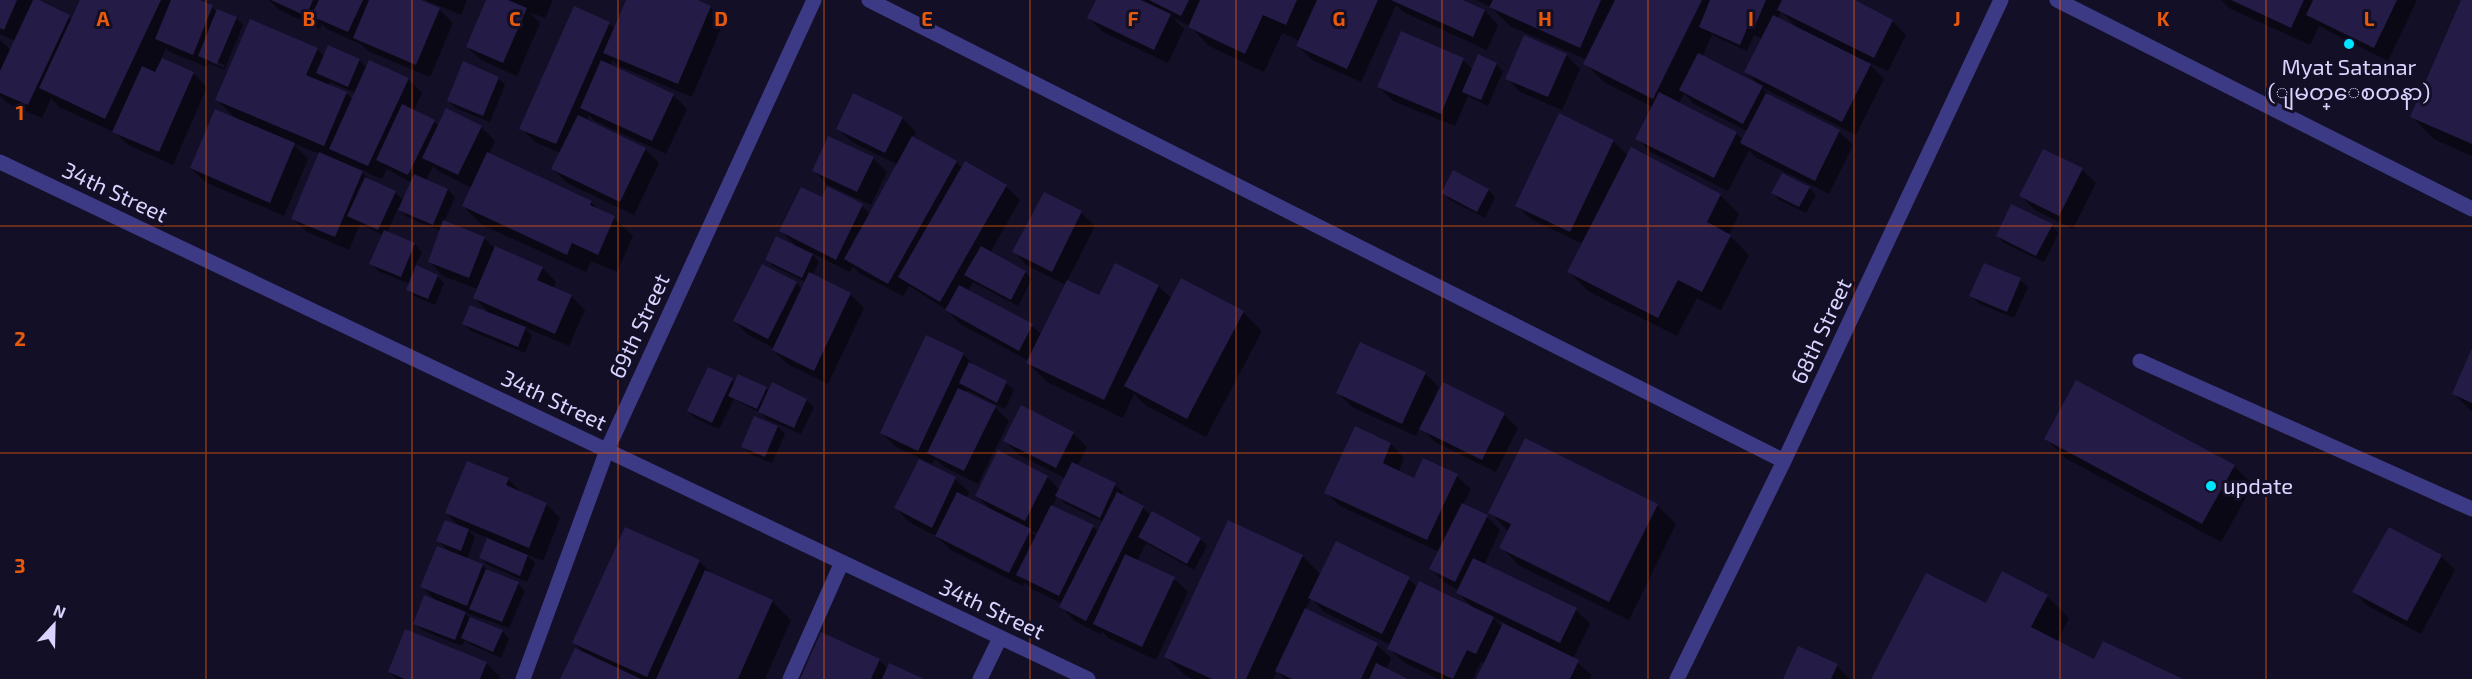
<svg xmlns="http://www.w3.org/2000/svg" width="2472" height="679" font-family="'Exo 2','Noto Sans Myanmar',sans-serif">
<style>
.shadow{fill:#0007;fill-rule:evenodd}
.building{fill:#241b47}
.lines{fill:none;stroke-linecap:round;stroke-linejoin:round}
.service{stroke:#3d3a85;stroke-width:15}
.minor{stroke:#3d3a85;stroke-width:15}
.grid{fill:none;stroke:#e8590c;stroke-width:1.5;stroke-opacity:0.55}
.poi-dot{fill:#00e5ff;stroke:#130f26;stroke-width:2}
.labels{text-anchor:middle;stroke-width:6;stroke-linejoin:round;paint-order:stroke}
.poi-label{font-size:22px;fill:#d9d4ff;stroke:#130f26}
.street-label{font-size:22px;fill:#d9d4ff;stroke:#130f26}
.grid-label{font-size:20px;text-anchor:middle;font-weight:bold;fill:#e8590c;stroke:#130f26;stroke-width:6;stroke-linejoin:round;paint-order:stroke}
</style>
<rect width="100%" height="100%" fill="#130f26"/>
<path class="shadow" d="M0 0H37L73 20 82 0H196L212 7 217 12 236 18 243 25 224 70 208 63 207 67 170 52 166 48 161 59 193 73 207 87 173 165 128 145 116 133 59 107 51 98 42 118 7 103 0 96V40L11 50 15 41 0 34ZM209 59 225 65 224 68 209 62Z
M269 0H417L439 9 453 23 430 77 368 51 362 45 327 29 322 24 320 29 279 10Z
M425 0H467L461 15Z
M487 0H553L545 18 529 12 540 23 517 76 481 60 467 47Z
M628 0H694L710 7 724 21 692 97 619 66 613 60 610 66 673 95 687 109 666 154 595 121 589 115 587 120 645 149 659 163 634 215 567 183 553 169 561 153 535 142 521 128 609 23 615 29Z
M1097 0H1459L1485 11 1498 25 1487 50 1403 12 1396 5 1361 82 1312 60 1298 46 1300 41 1282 33 1264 72 1209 46 1190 26 1172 17 1184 29 1168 63 1103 32 1089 18Z
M1476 0H1851L1892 21 1906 35 1888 71 1866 61 1884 79 1856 135 1761 87 1772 97 1839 132 1853 145 1829 194 1755 157 1749 150 1728 191 1651 152 1637 138 1653 107 1604 82 1585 63 1587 60 1510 26 1491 7ZM1781 11 1797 28 1778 19ZM1712 35 1747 51 1754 35 1763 39 1746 72 1760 86 1702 57ZM1684 93 1694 104 1747 131 1743 140 1736 133 1679 104Z
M2221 0H2417L2388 61 2319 26 2310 45 2229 8Z
M2462 0H2472V156L2434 139 2412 117Z
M1525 37 1566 55 1580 69 1562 110 1520 92 1507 78Z
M329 47 359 60 367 68 408 79 422 93 413 111 434 121 439 126 481 127 495 141 489 154 591 202 599 211 614 218 633 236 617 272 591 261 586 272 482 225 463 206 472 188 438 171 433 166 426 181 448 190 455 197 444 222 484 238 495 249 542 268 556 282 553 289 571 296 585 310 569 346 524 327 532 335 525 353 471 331 464 324 492 316 475 298 478 289 443 276 430 262 441 231 407 217 398 208 387 233 415 244 422 252 415 266 437 276 444 283 435 305 414 296 407 289 410 284 378 271 371 263 383 235 360 224 349 250 307 232 293 219 320 154 292 143 308 159 284 216 205 182 191 168 238 121 217 100 317 49 325 57ZM330 82 356 93 353 100 346 93 328 85ZM359 169 382 179 387 169 412 183 404 201 395 192 371 181Z
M1463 60 1473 70 1496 64 1503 71 1488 106 1468 96 1455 126 1393 101 1379 87Z
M498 78 505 85 490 122 455 108 448 100Z
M902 118 916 132 913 138 956 162 962 168 1006 186 1020 200 990 253 1025 272 1032 279 1018 306 973 282 968 291 1032 326 1042 335 1066 285 1028 266 1014 252 1044 194 1081 213 1095 226 1067 281 1100 297 1158 286 1172 299 1243 312 1262 331 1206 437 1145 405 1134 394 1123 418 1047 382 1028 363 1029 361 960 324 947 310 909 286 903 296 859 273 853 266 850 272 810 252 819 262 812 276 850 294 864 308 828 384 787 364 773 350 774 348 748 335 735 321 796 283 802 289 806 282 773 266 766 259 797 247 781 231 822 199 862 206 870 214 898 165 852 142 838 129Z
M1613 141 1628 156 1720 195 1739 214 1729 235 1749 255 1721 310 1697 298 1677 336 1588 291 1569 272 1583 244 1531 219 1517 206Z
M2044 151 2082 170 2096 183 2073 229 2035 210 2021 196Z
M873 158 887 172 871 205 828 185 814 171Z
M1809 188 1816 195 1806 213 1780 200 1773 193Z
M1488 190 1495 197 1485 218 1450 200 1443 193Z
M2052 226 2059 233 2044 262 2004 243 1997 236Z
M1985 265 2020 280 2028 287 2014 318 1978 303 1971 296Z
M2472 352V412L2453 393Z
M963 354 977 368 1006 383 1014 390 1005 409 967 390 966 393 993 405 1009 421 978 484 943 466 935 459 932 464 896 447 882 433Z
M709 369 735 383 766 388 769 391 806 400 814 407 801 434 767 419 762 414 734 399 719 429 695 418 688 411Z
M1425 374 1439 387 1434 397 1437 398 1444 384 1504 415 1518 428 1496 472 1435 442 1420 427 1416 436 1352 407 1338 393Z
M2077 382 2234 466 2253 485 2221 542 2065 458 2046 439Z
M778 427 785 434 772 463 750 454 743 447Z
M1356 428 1391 444 1404 458 1399 471 1415 480 1457 476 1471 489 1463 505 1487 517 1500 530 1484 565 1576 610 1590 624 1573 659 1592 675 1590 679H1478L1485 664 1481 662 1473 679H1438L1403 662 1389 648 1391 645 1324 612 1311 598 1305 610 1377 645 1391 658 1386 670 1405 679H1285L1277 671 1273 679H1192L1185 675 1166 657 1229 522 1302 556 1321 575 1409 579 1418 588 1473 608 1458 593 1459 590 1444 582 1430 568 1439 552 1340 506 1326 492ZM1492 617 1505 623 1502 627Z
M1073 433 1087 447 1077 467 1115 485 1123 492 1120 496 1143 508 1151 516 1200 539 1207 546 1194 570 1146 543 1137 561 1174 579 1188 592 1156 660 1108 638 1102 631 1100 634 1075 621 1061 607 1063 604 1032 589 1025 582 1023 586 951 550 936 536 909 522 896 508 919 461 955 479 969 492 966 499 992 511 977 496 1047 477 1060 490 1065 478 1019 455 1005 441ZM1058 496 1064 503 1104 522 1099 532 1093 527 1052 507ZM1030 530 1039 534 1036 537Z
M508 479 522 493 546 504 560 518 543 561 526 554 535 563 527 582 488 565 481 558 489 538 468 530 475 537 467 559 482 565 490 572 518 584 525 591 509 628 464 612 471 619 502 631 509 639 501 658 470 644 465 640 462 646 422 630 415 623 437 602 422 587 450 552 438 541 461 528 446 513Z
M1657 505 1676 524 1629 620 1520 566 1501 547 1509 532 1490 512Z
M2441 556 2455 570 2421 634 2368 606 2354 592Z
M699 561 712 574 772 601 791 620 765 679H562L585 654 574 643Z
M2047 596 2069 618 2057 642 2094 661 2180 679H1873L1986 605Z
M879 660 888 669 920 679H801Z
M486 663 500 677 499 679H397L389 672Z
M1837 666 1850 679H1784Z"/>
<path class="building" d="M0 0H17L4 30 0 28Z
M33 0H39L70 15 28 105 0 93V71Z
M80 0H161L105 119 39 88Z
M171 0H200L213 5 193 55 155 39Z
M271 0H313L306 16Z
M319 0H363L348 32 311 16Z
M369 0H421L440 8 416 65 353 38Z
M486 0H508L527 8 503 63 466 47Z
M626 0H698L711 6 678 84 603 53Z
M1096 0H1141L1171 14 1154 50 1087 18Z
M1149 0H1189L1181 16Z
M1200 0H1297L1286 25 1263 15 1245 54 1188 27Z
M1317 0H1378L1347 69 1296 46Z
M1391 0H1463L1485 10 1473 37Z
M1493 0H1601L1580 48 1489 7Z
M1615 0H1702L1653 99 1583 64Z
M1710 0H1766L1754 28 1748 26 1740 45 1699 27Z
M1782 0H1855L1893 20 1874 58 1777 10Z
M2231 0H2304L2291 28Z
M2313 0H2397L2374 48 2306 15Z
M2461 0H2472V144L2410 117Z
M574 6 610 22 556 144 519 129Z
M217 9 237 17 217 64 198 56Z
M1773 15 1871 64 1842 122 1744 72Z
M250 19 318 48 306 75 347 92 324 146 215 100Z
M1401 31 1464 58 1441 114 1377 87Z
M1524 35 1567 54 1548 97 1505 79Z
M328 45 360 59 348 87 316 73Z
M1698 53 1763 86 1743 124 1679 90Z
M1478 54 1497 63 1481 100 1462 92Z
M162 58 194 72 159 152 112 132 142 66 155 72Z
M369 60 409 78 368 166 329 149Z
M601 60 674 94 652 141 580 108Z
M463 61 499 77 483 116 447 101Z
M1659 92 1737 132 1714 178 1635 139Z
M853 93 903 117 885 153 836 129Z
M1766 93 1840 130 1815 181 1740 143Z
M402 104 435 120 408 175 376 160Z
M446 108 482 126 458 175 422 158Z
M215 109 295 143 270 203 190 168Z
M1559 113 1614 140 1570 232 1515 206Z
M578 115 646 148 620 202 551 169Z
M828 136 874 157 857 192 812 171Z
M912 136 957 161 888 284 844 259Z
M1631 147 1721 194 1707 222 1731 235 1702 292 1678 280 1658 318 1567 272Z
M2043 149 2083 168 2059 216 2019 196Z
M319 152 363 171 335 237 291 219Z
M487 152 592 201 590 205 615 216 598 255 572 243 567 255 462 206Z
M965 161 1007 185 940 302 898 277Z
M1453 170 1489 189 1477 212 1441 193Z
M1782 173 1810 187 1799 207 1771 193Z
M414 174 448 189 433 225 398 210Z
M365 177 396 191 378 230 347 216Z
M827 186 863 204 836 260 779 231 801 187 822 197Z
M1044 192 1082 211 1052 272 1012 252Z
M2011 204 2053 224 2036 256 1996 236Z
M443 220 485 237 469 278 428 262Z
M384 230 415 243 401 277 369 264Z
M776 236 813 254 802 278 765 260Z
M495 246 543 267 537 280 572 295 555 334 473 298Z
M981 246 1026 271 1011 300 964 275Z
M1115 263 1159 285 1104 400 1026 363 1067 280 1099 295Z
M1984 263 2021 278 2007 312 1969 296Z
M762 264 797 282 768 339 733 321Z
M416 265 438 275 428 299 406 290Z
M809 272 851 293 814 371 772 350Z
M1181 278 1244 311 1187 419 1124 386Z
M959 285 1033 324 1019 351 945 310Z
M470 305 526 327 518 347 462 324Z
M926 335 964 353 918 451 880 433Z
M1360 342 1426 372 1402 424 1336 393Z
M2472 348V403L2452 394Z
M969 362 1007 381 997 403 959 383Z
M708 367 733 378 712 423 687 411Z
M738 374 767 387 757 409 728 396Z
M2076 380 2235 465 2202 524 2044 439Z
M772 382 807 399 794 428 758 412Z
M1443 382 1505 413 1482 460 1419 429Z
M958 388 996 406 964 471 927 453Z
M1021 405 1074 432 1056 468 1003 441Z
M754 416 778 426 765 457 741 447Z
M1355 426 1391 443 1383 463 1414 478 1423 458 1458 474 1427 540 1324 493Z
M1525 438 1658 504 1609 602 1499 548 1511 524 1488 513Z
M998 450 1048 476 1025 521 975 496Z
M919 459 956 477 932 528 894 508Z
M467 461 509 478 506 485 547 503 529 548 445 513Z
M1072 462 1116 483 1100 518 1055 496Z
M957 492 1031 529 1009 573 935 536Z
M1117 492 1144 506 1086 621 1059 607Z
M1462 503 1488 515 1455 582 1429 569Z
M1051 505 1094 525 1059 596 1016 575Z
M1152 511 1201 538 1187 564 1138 537Z
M445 520 469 529 461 551 436 541Z
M1228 520 1303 555 1246 679H1212L1164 657Z
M625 527 700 560 647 677 572 643Z
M2389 527 2442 555 2407 621 2352 592Z
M487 538 528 555 520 576 479 558Z
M1336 541 1410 577 1382 634 1308 598Z
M437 546 483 564 467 606 420 587Z
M1125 554 1175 577 1142 647 1093 624Z
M1473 558 1577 608 1560 643 1456 593Z
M486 569 519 582 502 622 469 609Z
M705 570 773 600 738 679H656Z
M2002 571 2048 595 2031 627 2094 659 2103 641 2183 679H1871L1926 573 1986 603Z
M1419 581 1494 617 1476 654 1467 650 1453 679 1387 649Z
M424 595 466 612 455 640 413 624Z
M1305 608 1378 643 1361 679H1292L1275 671Z
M470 617 503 630 493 652 461 638Z
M1503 623 1579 660 1570 679H1476Z
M405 629 487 662 480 679H405L388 672Z
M821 632 880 659 871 679H800Z
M1798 646 1838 664 1831 679H1783Z
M575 648 641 679H560Z
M889 663 924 679H882Z
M1376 663 1408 679H1369Z"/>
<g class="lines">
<path class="service" d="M2140 361 2472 509"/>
<path class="minor" d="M869 0 1784 461
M2057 0 2472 209
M0 162 1088 679
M523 679 607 450 814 0
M790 679 842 562
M980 679 1000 638
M1677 679 1784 461 2001 0"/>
</g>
<path class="grid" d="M206 0V679M412 0V679M618 0V679M824 0V679M1030 0V679M1236 0V679M1442 0V679M1648 0V679M1854 0V679M2060 0V679M2266 0V679M0 226H2472M0 453H2472"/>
<g class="poi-dot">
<circle cx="2349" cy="44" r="6"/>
<circle cx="2211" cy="486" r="6"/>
</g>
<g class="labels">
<g class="poi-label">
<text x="2349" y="75">Myat Satanar<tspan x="2349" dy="25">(ျမတ္ေစတနာ)</tspan></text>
<text x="2223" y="494" text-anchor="start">update</text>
</g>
<g class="street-label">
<text transform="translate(115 192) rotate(25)" y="8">34th Street</text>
<text transform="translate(639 326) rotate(-65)" y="8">69th Street</text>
<text transform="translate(1821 331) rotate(-65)" y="8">68th Street</text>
<text transform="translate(554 400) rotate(25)" y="8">34th Street</text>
<text transform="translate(992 609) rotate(25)" y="8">34th Street</text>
</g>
</g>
<g class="grid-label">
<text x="103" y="26">A</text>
<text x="309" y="26">B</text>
<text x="515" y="26">C</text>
<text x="721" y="26">D</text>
<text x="927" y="26">E</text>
<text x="1133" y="26">F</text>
<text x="1339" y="26">G</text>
<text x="1545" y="26">H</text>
<text x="1751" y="26">I</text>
<text x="1957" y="26">J</text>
<text x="2163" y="26">K</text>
<text x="2369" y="26">L</text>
<text x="20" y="120">1</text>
<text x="20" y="346">2</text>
<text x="20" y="573">3</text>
</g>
<g transform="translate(54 625) rotate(22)" stroke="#130f26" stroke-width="4.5" paint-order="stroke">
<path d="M0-4.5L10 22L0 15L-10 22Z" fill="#d9d4ff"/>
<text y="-9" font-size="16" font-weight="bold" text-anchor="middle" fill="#d9d4ff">N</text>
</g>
</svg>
